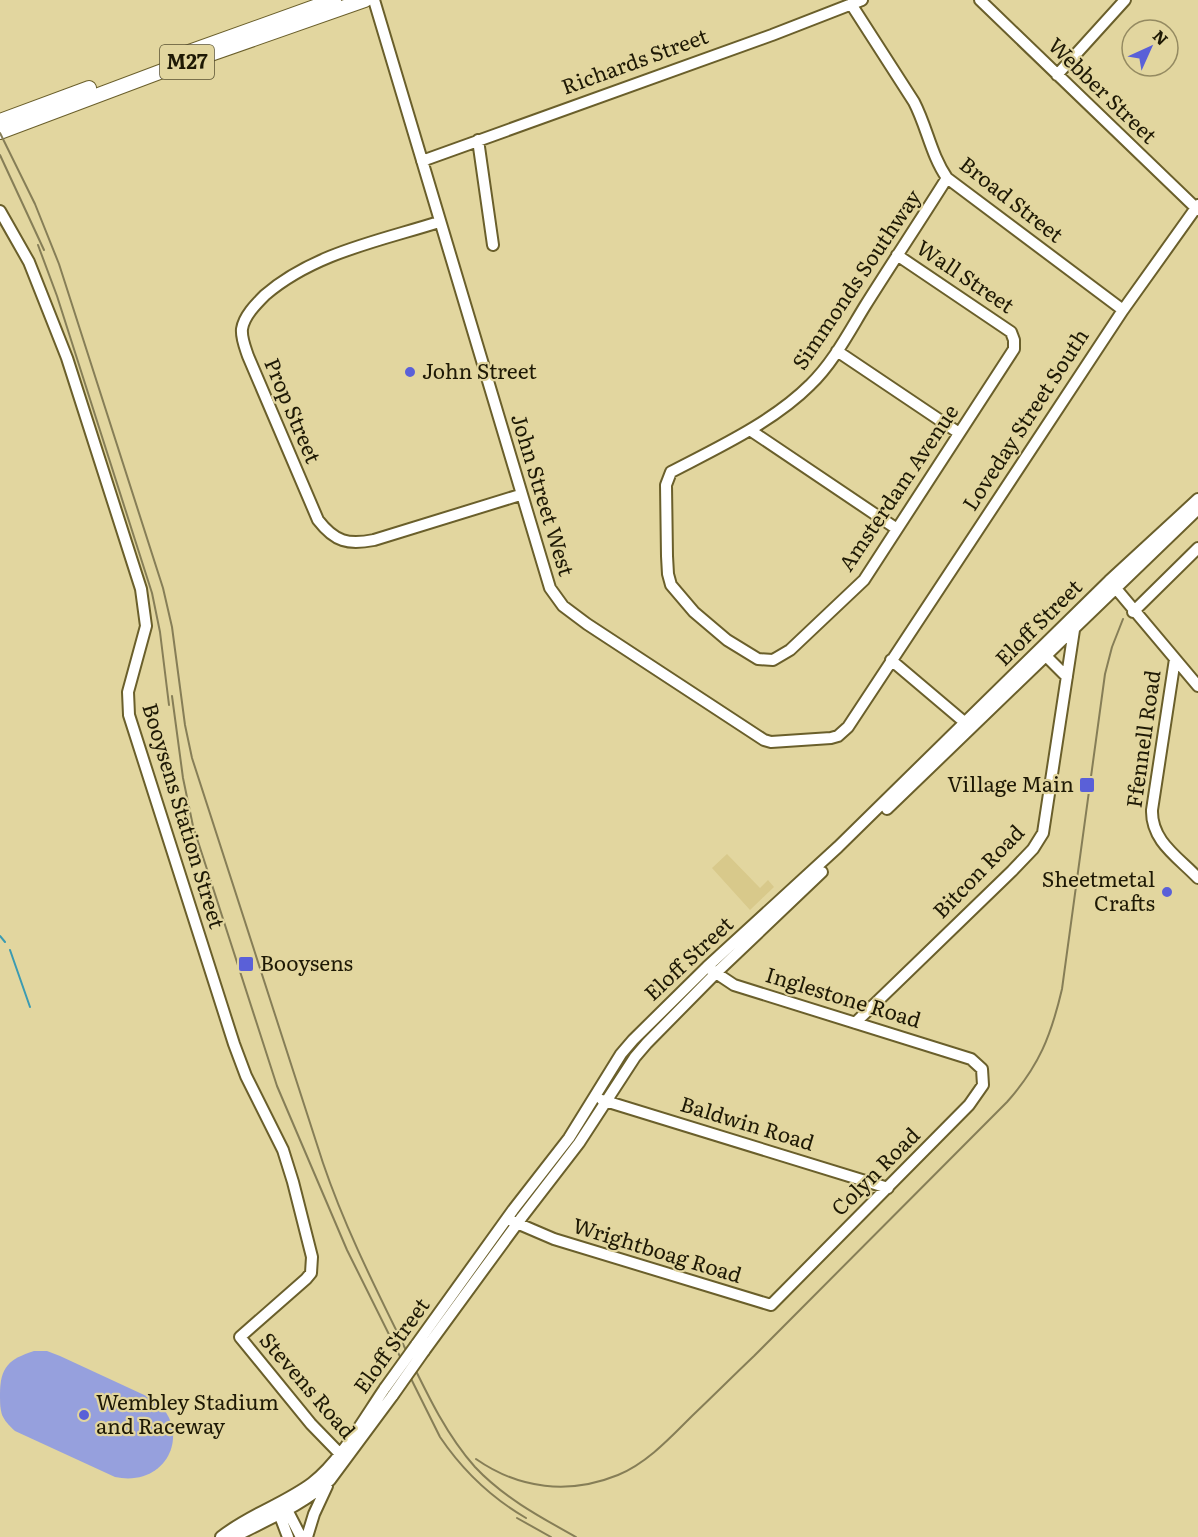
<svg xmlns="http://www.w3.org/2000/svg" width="1198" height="1537" font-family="Literata,serif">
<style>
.built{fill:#d8c98b}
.pitch{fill:#96a0dd}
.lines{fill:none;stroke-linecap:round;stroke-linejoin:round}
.stream{stroke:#3b9bb2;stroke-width:2}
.minor-casing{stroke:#6a5f2b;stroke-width:14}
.major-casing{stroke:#6a5f2b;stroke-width:16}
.minor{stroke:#fff;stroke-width:10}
.major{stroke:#fff;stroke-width:14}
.rail{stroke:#867e57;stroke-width:2}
.minor-bridge-casing{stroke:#6a5f2b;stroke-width:14;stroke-linecap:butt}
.minor-bridge{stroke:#fff;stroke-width:10}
.poi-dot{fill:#5a60d8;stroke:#e2d69f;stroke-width:2}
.labels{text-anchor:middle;stroke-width:4.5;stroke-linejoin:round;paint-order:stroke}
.shield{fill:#e2d69f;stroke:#595233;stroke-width:1.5}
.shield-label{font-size:20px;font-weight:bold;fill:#1e1905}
.street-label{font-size:21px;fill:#1e1905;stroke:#e2d69f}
.poi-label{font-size:21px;fill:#1e1905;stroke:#e2d69f;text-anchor:start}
</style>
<rect width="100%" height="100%" fill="#e2d69f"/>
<path class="built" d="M727 854 760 888 768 880 774 887 750 910 712 868Z"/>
<path class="pitch" d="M34 1351H47L60 1356 155 1400C193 1432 167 1488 115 1477L15 1431C1 1418 0 1414 0 1394 0 1367 9 1359 34 1351Z"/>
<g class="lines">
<path class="stream" d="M0 936 5 942
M10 950 30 1007"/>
<defs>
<path id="minor" d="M374 0 550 588 563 606 587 624 764 740 771 742 831 738 838 736 848 727 1123 310 1198 205
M980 0 1198 210
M851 4 914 102C927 127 931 155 947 178L1123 310
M1057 75 1125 0
M478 140 493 245
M422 161 772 35 862 0
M0 211 29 262 67 358 141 589 146 626 128 692 129 715 234 1044 246 1076 283 1150 293 1182 312 1257 311 1273 306 1279 240 1337 311 1424 345 1459
M439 222C379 241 314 253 265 295 256 304 244 316 242 329 241 338 245 347 248 356L318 520C335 542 348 545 374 540L520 495
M897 255 1011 332 1014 340V349L864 580 790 650 773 660 758 659 727 640 694 612 671 585 668 574 667 556 666 485 671 472C717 448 773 422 810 385 833 363 849 332 865 306 892 263 920 221 947 178
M837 351 959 433
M750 430 897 529
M1113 585 1198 686
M1133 612 1198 548
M1042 652 1067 677
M1175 659 1152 810C1151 841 1178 857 1198 878
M891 660 969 726
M887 809 1198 509
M855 1023 1012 871 1033 849 1043 833 1074 630
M602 1100 888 1188
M512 1221 554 1239 771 1305 969 1105 983 1085 982 1069 971 1059 734 985 710 969
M416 1345 513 1210 569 1138 621 1054 633 1040 707 967 838 847 1109 581 1198 499
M424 1351 522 1217 579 1143 635 1057 647 1043 715 974 822 872
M284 1504 301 1537
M277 1508 288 1537
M221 1537C248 1515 284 1504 312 1483 340 1462 365 1417 385 1388
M234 1537C266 1520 303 1505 330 1480L393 1395
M307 1537 314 1514 327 1486"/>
<path id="major" d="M172 58 334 0
M0 121 89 88
M0 132 165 70 365 0"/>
</defs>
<use href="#minor" class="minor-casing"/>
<use href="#major" class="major-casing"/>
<use href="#minor" class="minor"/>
<use href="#major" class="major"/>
<path class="rail" d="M0 133 35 204 59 264 163 588 172 627 185 725 192 758 323 1163C344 1225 373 1283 402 1342 423 1385 443 1431 475 1467 503 1497 540 1517 576 1537
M0 155 44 250
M38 245 57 296 152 593 160 632 169 705
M172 696 183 778 193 826 277 1086 347 1250 440 1437C463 1471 490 1497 526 1518
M476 1459C519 1489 569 1495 618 1475 647 1463 670 1438 692 1416 713 1396 733 1376 754 1356 838 1271 923 1187 1007 1102 1039 1066 1051 1036 1062 989L1105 674 1112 647 1123 619
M517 1518 551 1537"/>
<defs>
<path id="minor-bridge" d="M385 1388 416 1345
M393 1395 424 1351"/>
</defs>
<use href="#minor-bridge" class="minor-bridge-casing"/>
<use href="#minor-bridge" class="minor-bridge"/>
</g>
<g class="poi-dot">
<circle cx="410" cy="372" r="6"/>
<rect x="1079" y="777" width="16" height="16" rx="3"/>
<circle cx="1167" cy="892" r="6"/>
<rect x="238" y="956" width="16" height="16" rx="3"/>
<circle cx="84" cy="1415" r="6"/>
</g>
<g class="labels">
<rect class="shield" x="160" y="45" width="54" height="34" rx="4.5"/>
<g class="shield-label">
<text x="187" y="69">M27</text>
</g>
<g class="street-label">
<text transform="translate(635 62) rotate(-20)" y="7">Richards Street</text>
<text transform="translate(1102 91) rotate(44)" y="7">Webber Street</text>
<text transform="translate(1011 200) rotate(38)" y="7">Broad Street</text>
<text transform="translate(965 277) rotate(34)" y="7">Wall Street</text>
<text transform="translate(857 280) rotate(-56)" y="7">Simmonds Southway</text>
<text transform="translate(292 411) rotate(67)" y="7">Prop Street</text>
<text transform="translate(1026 420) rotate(-57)" y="7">Loveday Street South</text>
<text transform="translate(899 488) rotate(-56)" y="7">Amsterdam Avenue</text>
<text transform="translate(542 495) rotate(73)" y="7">John Street West</text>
<text transform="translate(1039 623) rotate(-45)" y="7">Eloff Street</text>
<text transform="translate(1144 739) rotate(-82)" y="7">Ffennell Road</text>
<text transform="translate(183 816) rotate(73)" y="7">Booysens Station Street</text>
<text transform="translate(979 872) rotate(-46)" y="7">Bitcon Road</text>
<text transform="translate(689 959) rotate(-43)" y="7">Eloff Street</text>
<text transform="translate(843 998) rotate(17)" y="7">Inglestone Road</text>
<text transform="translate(747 1124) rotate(17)" y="7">Baldwin Road</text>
<text transform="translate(876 1172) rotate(-45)" y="7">Colyn Road</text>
<text transform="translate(657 1251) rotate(17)" y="7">Wrightboag Road</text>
<text transform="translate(392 1346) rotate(-54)" y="7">Eloff Street</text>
<text transform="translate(307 1386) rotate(49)" y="7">Stevens Road</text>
</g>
<g class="poi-label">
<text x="422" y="379">John Street</text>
<text x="1074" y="792" text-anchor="end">Village Main</text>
<text x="1155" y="887" text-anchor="end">Sheetmetal<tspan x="1155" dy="24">Crafts</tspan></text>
<text x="260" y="971">Booysens</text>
<text x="96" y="1410">Wembley Stadium<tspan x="96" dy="24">and Raceway</tspan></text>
</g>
</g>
<g transform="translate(1150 48) rotate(45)"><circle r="28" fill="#e2d69f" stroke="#948a61" stroke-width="1.5"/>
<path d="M0-4.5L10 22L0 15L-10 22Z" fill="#5a60d8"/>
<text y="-9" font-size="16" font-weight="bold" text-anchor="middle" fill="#1e1905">N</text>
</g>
</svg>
